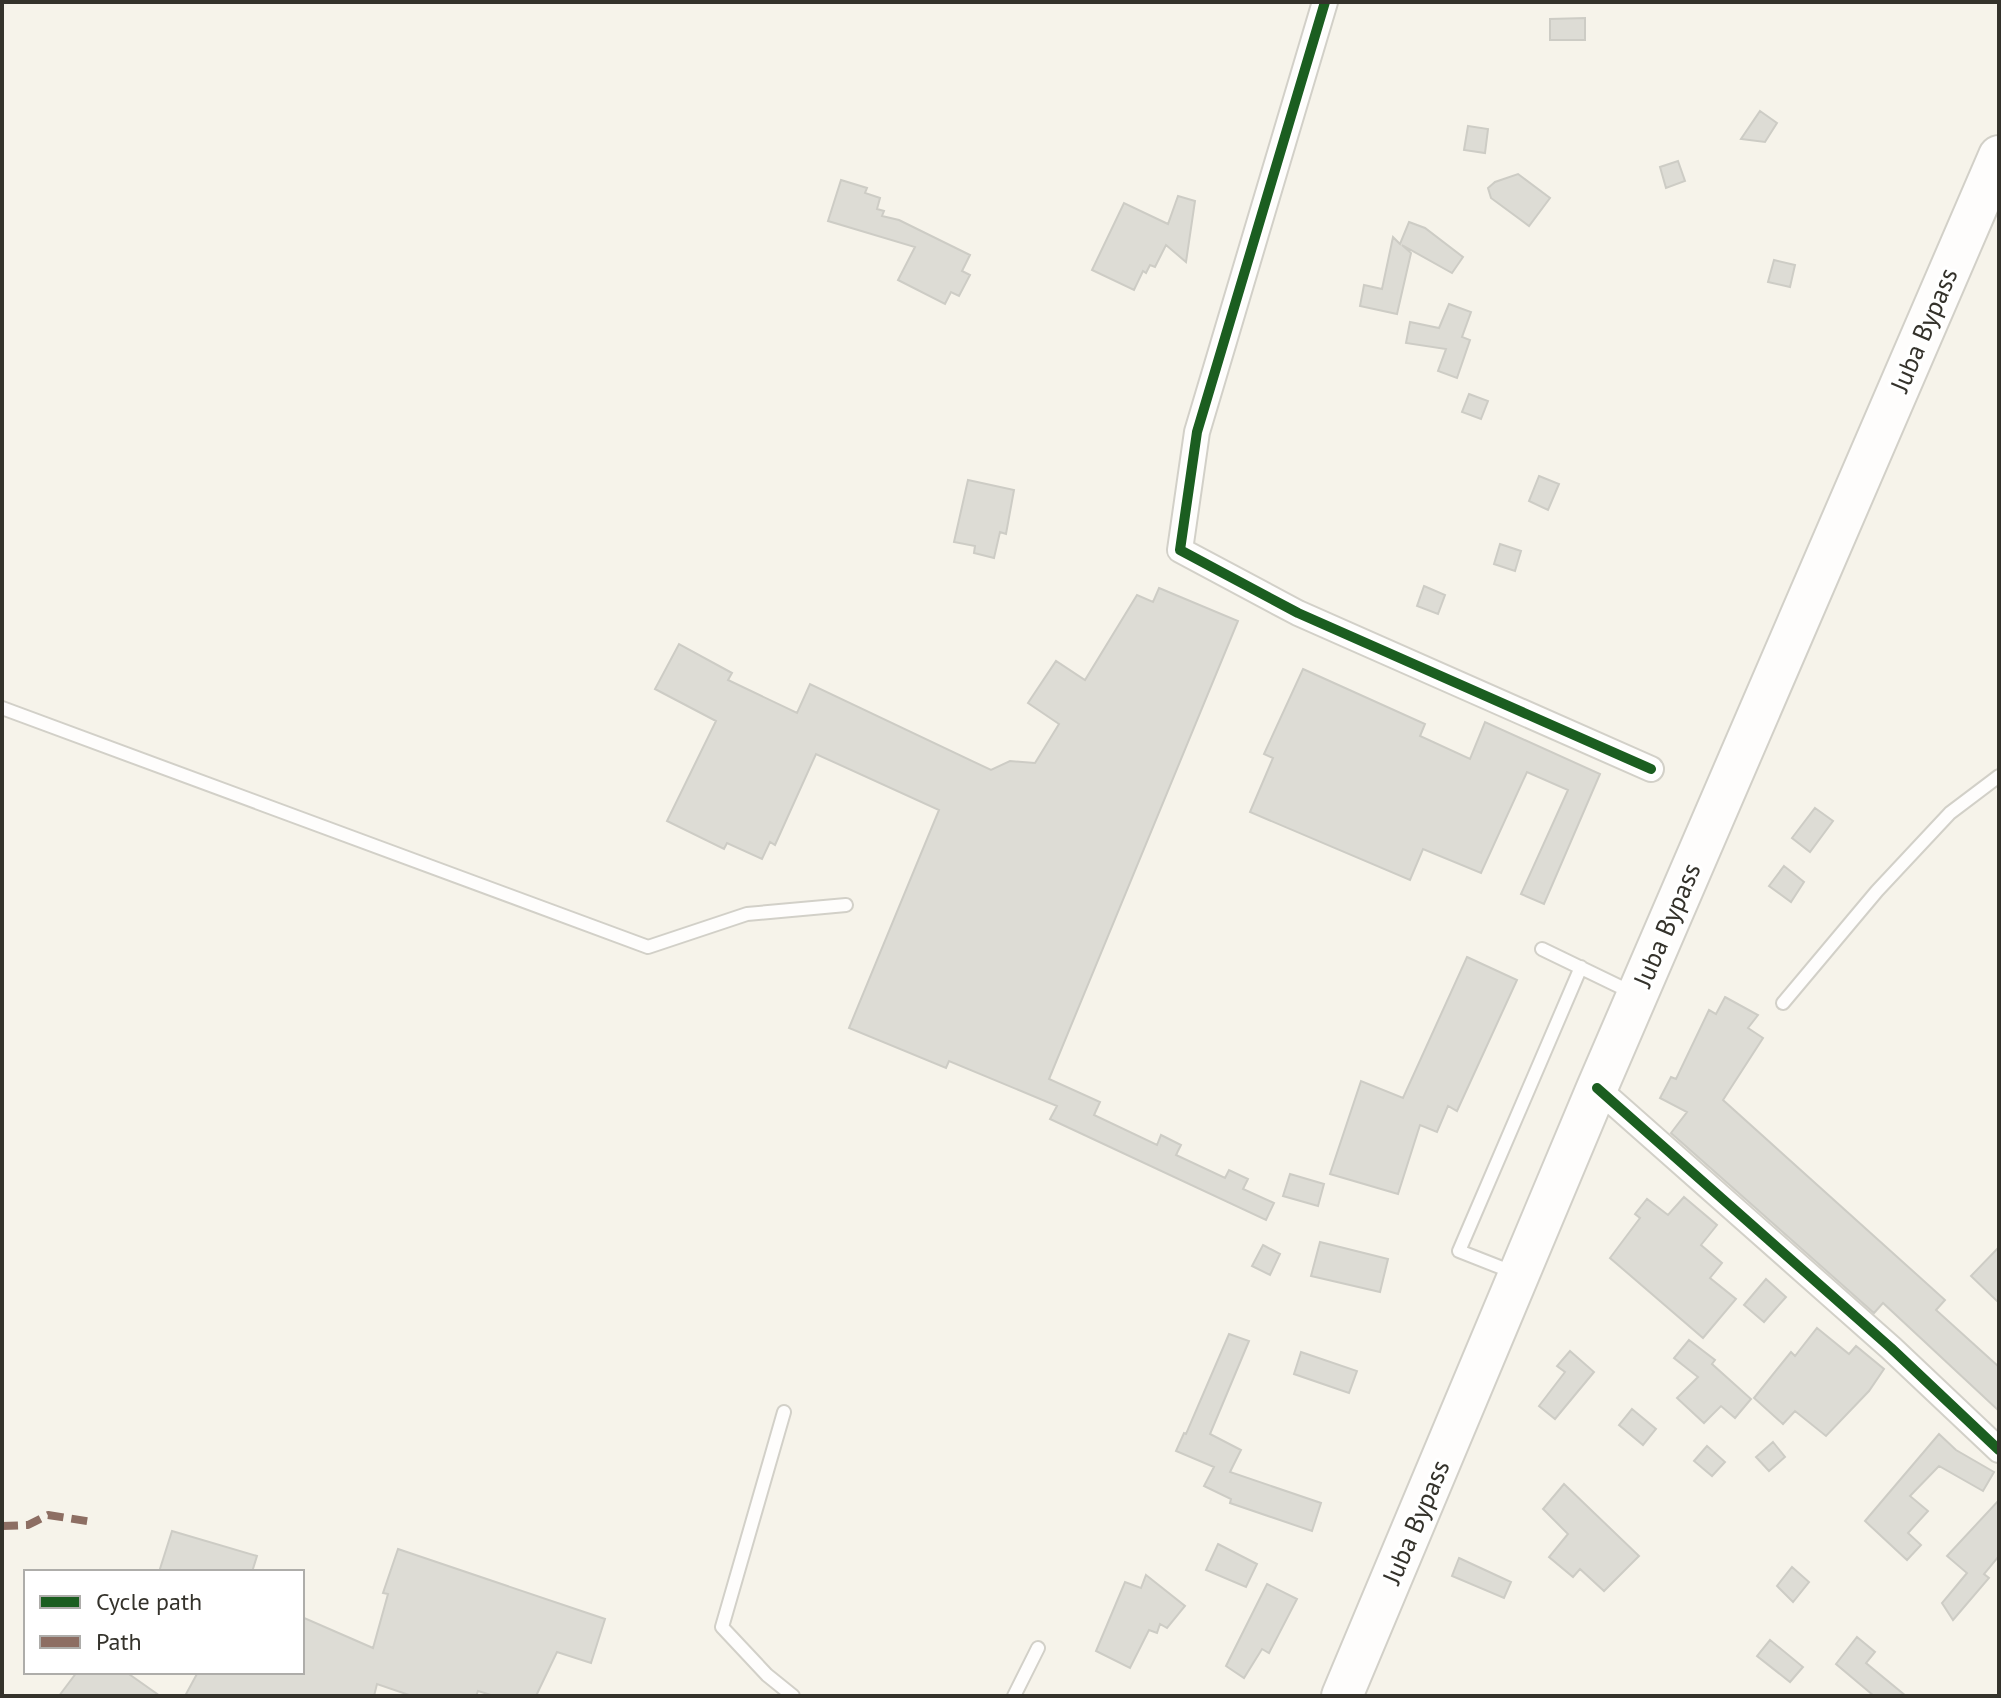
<svg xmlns="http://www.w3.org/2000/svg" width="2001" height="1698" font-family="'PT Sans',sans-serif">
	<rect width="100%" height="100%" fill="#f6f3ea"/>
	<!-- building -->
	<path fill="#dddcd5" stroke="#cdccc5" stroke-width="2" d="M 1585,18 L 1585,40 L 1550,40 L 1550,19 Z
		M 1760,111 L 1777,123 L 1765,142 L 1741,139 Z
		M 1468,126 L 1488,129 L 1485,153 L 1464,150 Z
		M 1678,161 L 1685,181 L 1666,188 L 1660,167 Z
		M 1518,174 L 1550,198 L 1529,226 L 1491,198 L 1488,188 L 1495,182 Z
		M 841,180 L 867,188 L 865,193 L 880,198 L 877,209 L 884,211 L 882,216 L 899,220 L 970,255 L 962,271 L 970,275 L 959,296 L 951,292 L 945,304 L 898,280 L 915,247 L 828,221 Z
		M 1178,196 L 1195,201 L 1186,262 L 1166,245 L 1155,267 L 1150,265 L 1146,273 L 1143,271 L 1134,290 L 1092,270 L 1124,203 L 1168,224 Z
		M 1409,222 L 1425,228 L 1463,257 L 1452,273 L 1402,245 L 1411,253 L 1397,314 L 1360,306 L 1364,285 L 1382,289 L 1393,237 L 1400,244 Z
		M 1774,260 L 1795,265 L 1790,287 L 1768,282 Z
		M 1449,304 L 1471,312 L 1462,337 L 1470,340 L 1457,378 L 1438,371 L 1446,349 L 1406,343 L 1410,322 L 1439,328 Z
		M 1469,394 L 1488,401 L 1481,419 L 1462,412 Z
		M 1539,476 L 1559,484 L 1548,510 L 1529,501 Z
		M 968,480 L 1014,490 L 1006,534 L 1000,532 L 994,558 L 974,553 L 975,546 L 954,542 Z
		M 1500,544 L 1521,551 L 1515,571 L 1494,564 Z
		M 1424,586 L 1445,595 L 1438,614 L 1417,606 Z
		M 1159,588 L 1238,621 L 1049,1079 L 1100,1102 L 1094,1115 L 1157,1145 L 1161,1135 L 1181,1145 L 1176,1155 L 1225,1178 L 1229,1170 L 1248,1179 L 1243,1189 L 1274,1203 L 1266,1220 L 1050,1119 L 1057,1106 L 949,1061 L 946,1068 L 849,1028 L 939,810 L 816,754 L 775,845 L 770,842 L 762,859 L 727,843 L 724,849 L 667,821 L 716,721 L 655,689 L 679,644 L 732,673 L 728,680 L 797,713 L 810,684 L 991,770 L 1010,761 L 1035,763 L 1059,724 L 1028,703 L 1056,661 L 1085,680 L 1137,595 L 1153,602 Z
		M 1303,669 L 1425,724 L 1420,736 L 1470,759 L 1485,722 L 1600,774 L 1544,904 L 1521,894 L 1568,790 L 1527,772 L 1481,873 L 1423,849 L 1410,880 L 1250,812 L 1273,758 L 1264,754 Z
		M 1815,808 L 1833,821 L 1810,852 L 1792,838 Z
		M 1784,866 L 1804,882 L 1791,902 L 1769,886 Z
		M 1467,957 L 1517,980 L 1457,1111 L 1448,1106 L 1437,1132 L 1420,1125 L 1398,1194 L 1330,1174 L 1361,1081 L 1403,1098 Z
		M 1725,997 L 1758,1015 L 1748,1028 L 1763,1038 L 1723,1100 L 1945,1300 L 1936,1310 L 1999,1367 L 1999,1411 L 1883,1303 L 1874,1313 L 1671,1133 L 1687,1112 L 1660,1098 L 1671,1077 L 1676,1079 L 1709,1010 L 1716,1014 Z
		M 1290,1174 L 1324,1184 L 1318,1206 L 1283,1196 Z
		M 1684,1197 L 1717,1225 L 1701,1245 L 1722,1263 L 1710,1278 L 1736,1299 L 1703,1338 L 1610,1258 L 1640,1218 L 1635,1214 L 1647,1199 L 1668,1215 Z
		M 1320,1242 L 1388,1259 L 1380,1292 L 1311,1276 Z
		M 1263,1245 L 1280,1254 L 1270,1275 L 1252,1266 Z
		M 1999,1247 L 1999,1303 L 1971,1276 Z
		M 1766,1279 L 1786,1297 L 1764,1322 L 1744,1305 Z
		M 1817,1328 L 1849,1354 L 1856,1346 L 1884,1369 L 1869,1391 L 1826,1436 L 1795,1411 L 1783,1424 L 1754,1398 L 1791,1352 L 1795,1356 Z
		M 1229,1334 L 1249,1341 L 1210,1434 L 1241,1450 L 1230,1472 L 1321,1503 L 1312,1531 L 1230,1503 L 1231,1499 L 1204,1486 L 1214,1467 L 1176,1451 L 1184,1433 L 1186,1434 Z
		M 1689,1340 L 1715,1360 L 1712,1364 L 1751,1399 L 1735,1418 L 1721,1406 L 1704,1423 L 1677,1398 L 1698,1377 L 1674,1358 Z
		M 1570,1351 L 1594,1372 L 1555,1419 L 1539,1406 L 1565,1372 L 1557,1366 Z
		M 1301,1352 L 1357,1371 L 1349,1393 L 1294,1374 Z
		M 1632,1409 L 1656,1429 L 1643,1445 L 1619,1425 Z
		M 1939,1434 L 1956,1450 L 1994,1472 L 1983,1491 L 1939,1466 L 1910,1496 L 1928,1511 L 1908,1533 L 1921,1545 L 1907,1560 L 1865,1521 Z
		M 1773,1442 L 1785,1457 L 1769,1471 L 1756,1457 Z
		M 1707,1446 L 1725,1462 L 1712,1476 L 1694,1461 Z
		M 1564,1484 L 1639,1556 L 1604,1591 L 1580,1569 L 1573,1577 L 1549,1557 L 1568,1534 L 1543,1509 Z
		M 1999,1500 L 1999,1556 L 1984,1574 L 1989,1578 L 1953,1620 L 1942,1603 L 1967,1573 L 1947,1556 Z
		M 172,1531 L 257,1556 L 252,1572 L 159,1572 Z
		M 1218,1544 L 1257,1564 L 1246,1587 L 1206,1570 Z
		M 398,1549 L 605,1619 L 591,1663 L 557,1652 L 536,1696 L 494,1696 L 478,1691 L 476,1696 L 412,1696 L 377,1684 L 374,1696 L 185,1696 L 198,1672 L 302,1672 L 302,1617 L 373,1648 L 388,1594 L 383,1593 Z
		M 1459,1558 L 1511,1582 L 1504,1598 L 1452,1576 Z
		M 1792,1567 L 1809,1582 L 1793,1602 L 1777,1586 Z
		M 1146,1575 L 1185,1606 L 1167,1628 L 1160,1624 L 1157,1633 L 1149,1630 L 1130,1668 L 1096,1651 L 1125,1582 L 1141,1588 Z
		M 1267,1584 L 1297,1599 L 1269,1653 L 1262,1649 L 1244,1678 L 1226,1666 Z
		M 1857,1637 L 1875,1652 L 1866,1663 L 1906,1696 L 1874,1696 L 1836,1664 Z
		M 1770,1640 L 1803,1667 L 1790,1682 L 1757,1656 Z
		M 77,1672 L 126,1672 L 160,1696 L 59,1696 Z"/>
	<g fill="none" stroke-linecap="round" stroke-linejoin="round">
		<defs>
			<path id="service" d="M 2,708 L 648,947 L 747,914 L 846,905
				M 1542,949 L 1633,993
				M 1783,1003 L 1877,891 L 1950,813 L 1999,776
				M 1515,1273 L 1459,1251 L 1581,967
				M 784,1412 L 722,1627 L 767,1675 L 793,1696
				M 1014,1696 L 1038,1648"/>
			<path id="minor" d="M 1325,2 L 1197,432 L 1180,550 L 1298,613 L 1651,769
				M 1597,1088 L 1891,1348 L 1999,1450"/>
			<path id="primary" d="M 1342,1696 L 1597,1088 L 1999,156"/>
		</defs>
		<!-- service casing -->
		<use href="#service" stroke="#d2d0c8" stroke-width="16"/>
		<!-- minor casing -->
		<use href="#minor" stroke="#d2d0c8" stroke-width="28"/>
		<!-- primary casing -->
		<use href="#primary" stroke="#d2d0c8" stroke-width="44"/>
		<!-- service -->
		<use href="#service" stroke="#fefdfc" stroke-width="12"/>
		<!-- minor -->
		<use href="#minor" stroke="#fefdfc" stroke-width="24"/>
		<!-- primary -->
		<use href="#primary" stroke="#fefdfc" stroke-width="40"/>
		<!-- quiet -->
		<path stroke="#8d6e63" stroke-width="8" stroke-dasharray="16 8" stroke-linecap="butt" d="M 2,1526 L 28,1525 L 48,1515 L 93,1522"/>
		<defs>
			<path id="cycleway" d="M 1325,2 L 1197,432 L 1180,550 L 1298,613 L 1651,769
				M 1597,1088 L 1891,1348 L 1999,1450"/>
		</defs>
		<!-- cycleway casing -->
		<use href="#cycleway" stroke="#fff" stroke-width="15"/>
		<!-- cycleway -->
		<use href="#cycleway" stroke="#1b5e20" stroke-width="10"/>
	</g>
	<g text-anchor="middle" stroke-width="7" stroke-linejoin="round" paint-order="stroke">
		<!-- street labels -->
		<g font-size="26" fill="#34322b" stroke="#fff">
			<text transform="translate(1924 330) rotate(-67)" y="9">Juba Bypass</text>
			<text transform="translate(1667 925) rotate(-67)" y="9">Juba Bypass</text>
			<text transform="translate(1416 1522) rotate(-67)" y="9">Juba Bypass</text>
		</g>
	</g>
	<!-- border -->
	<rect width="2001" height="1698" fill="none" stroke="#34322b" stroke-width="8"/>
	<!-- legend -->
	<rect x="24" y="1570" width="280" height="104" fill="#ffffff" stroke="#aeadaa" stroke-width="2"/>
	<rect x="40" y="1596" width="40" height="12" fill="#1b5e20" stroke="#aeadaa" stroke-width="2"/>
	<text x="96" y="1610" font-size="24" fill="#34322b">Cycle path</text>
	<rect x="40" y="1636" width="40" height="12" fill="#8d6e63" stroke="#aeadaa" stroke-width="2"/>
	<text x="96" y="1650" font-size="24" fill="#34322b">Path</text>
</svg>
